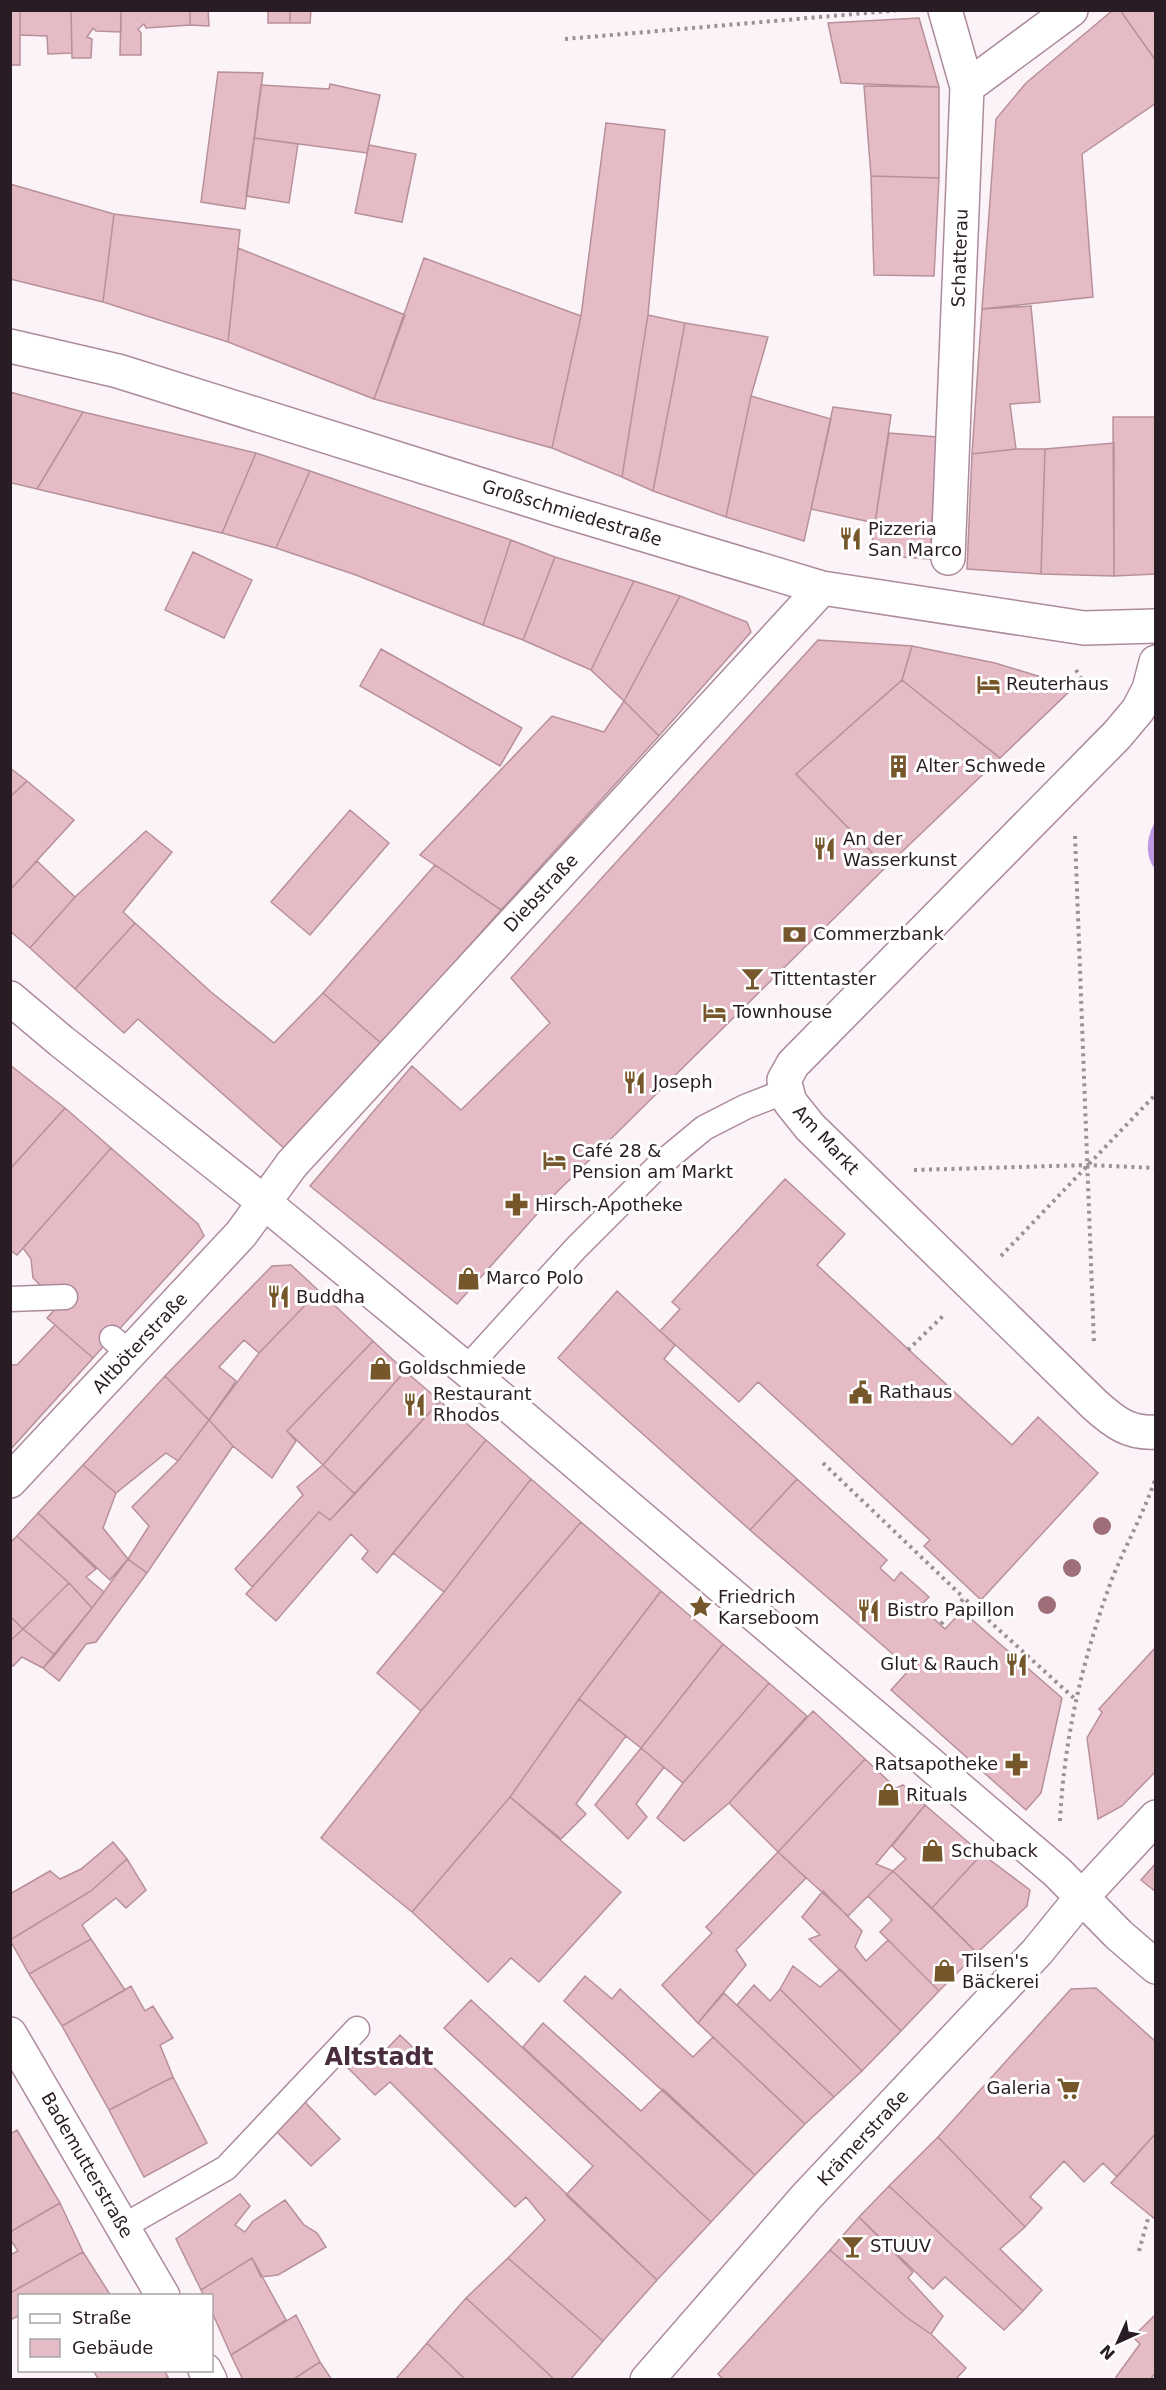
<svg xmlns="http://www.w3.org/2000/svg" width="1166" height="2390" font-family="'DejaVu Sans',sans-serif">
	<rect width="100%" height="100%" fill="#fbf3f7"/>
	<!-- water -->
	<path fill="#bd99e4" d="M 1155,822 L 1155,869 C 1144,855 1147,836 1155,822 Z"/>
	<!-- building -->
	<path fill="#e5bcc6" stroke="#b7909a" stroke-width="1.5" d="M 10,10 L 20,10 L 20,65 L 10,65 Z
		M 20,10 L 71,10 L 72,53 L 48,54 L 47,36 L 20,35 Z
		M 71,10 L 121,10 L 121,32 L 96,31 L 93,28 L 87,37 L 92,39 L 91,58 L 72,58 Z
		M 121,10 L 190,10 L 190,25 L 146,28 L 144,24 L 138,29 L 141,33 L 141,55 L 120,55 Z
		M 190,10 L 208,10 L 209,26 L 190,25 Z
		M 290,10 L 311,10 L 310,23 L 290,23 Z
		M 290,10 L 290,23 L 268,23 L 268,10 Z
		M 1113,10 L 1120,10 L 1156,61 L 1156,103 L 1082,154 L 1093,297 L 982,309 L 996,119 L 1026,83 Z
		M 1120,10 L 1156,10 L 1156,61 Z
		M 919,18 L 939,87 L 841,83 L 828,23 Z
		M 218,72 L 263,73 L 245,209 L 201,202 Z
		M 330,84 L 380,95 L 367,153 L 254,138 L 261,85 L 329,89 Z
		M 864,86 L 939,87 L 939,178 L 871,176 Z
		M 606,123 L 665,130 L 648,315 L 622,477 L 552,448 L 581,316 Z
		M 254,138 L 298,144 L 289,203 L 246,196 Z
		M 369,145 L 416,154 L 402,222 L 355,213 Z
		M 871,176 L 939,178 L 934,276 L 874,275 Z
		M 10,184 L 114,214 L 103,302 L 10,279 Z
		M 114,214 L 240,230 L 228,342 L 103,302 Z
		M 238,248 L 405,315 L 374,399 L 228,342 Z
		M 424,258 L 581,316 L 552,448 L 374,399 Z
		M 1031,306 L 1040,402 L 1010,404 L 1016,449 L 972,454 L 982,309 Z
		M 648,315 L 685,323 L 653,491 L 622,477 Z
		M 685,323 L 768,337 L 751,396 L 726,517 L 653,491 Z
		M 10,392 L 83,412 L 37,489 L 12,483 L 10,486 Z
		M 751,396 L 831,419 L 804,541 L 726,517 Z
		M 833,407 L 891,415 L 875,523 L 811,509 Z
		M 83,412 L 256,453 L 222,533 L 37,489 Z
		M 1113,417 L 1156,417 L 1156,574 L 1114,576 Z
		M 889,433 L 937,437 L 930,559 L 870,555 Z
		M 1114,443 L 1114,576 L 1041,574 L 1045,449 Z
		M 1016,449 L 1045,449 L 1041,574 L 967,569 L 972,454 Z
		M 256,453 L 310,471 L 276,548 L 222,533 Z
		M 310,471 L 511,540 L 483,625 L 356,575 L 276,548 Z
		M 511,540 L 555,557 L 523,640 L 483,625 Z
		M 193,552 L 252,580 L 224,638 L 165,610 Z
		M 555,557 L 634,581 L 591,670 L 523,640 Z
		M 634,581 L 680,596 L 624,701 L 591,670 Z
		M 680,596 L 747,622 L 751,632 L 659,736 L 624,701 Z
		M 818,640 L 912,646 L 902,680 L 796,774 L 886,867 L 553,1196 L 457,1304 L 310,1186 L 412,1066 L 461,1110 L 550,1023 L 511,978 Z
		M 912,646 L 995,663 L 1074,687 L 1000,758 L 902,680 Z
		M 381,649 L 522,728 L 500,766 L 360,686 Z
		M 902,680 L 1000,758 L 886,867 L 796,774 Z
		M 624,701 L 659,736 L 501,910 L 420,855 L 552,716 L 604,732 Z
		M 10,768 L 27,781 L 10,797 Z
		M 27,781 L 74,820 L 10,890 L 10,797 Z
		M 350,810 L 389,843 L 310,935 L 271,902 Z
		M 146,831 L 172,852 L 123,912 L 135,923 L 75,989 L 30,948 L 75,897 Z
		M 37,861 L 75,897 L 30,948 L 10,931 L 10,890 Z
		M 435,865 L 501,910 L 382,1044 L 323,993 Z
		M 135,923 L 211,992 L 274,1043 L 323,993 L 382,1044 L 285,1149 L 138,1019 L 124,1033 L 75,989 Z
		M 10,1065 L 65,1108 L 10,1169 Z
		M 65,1108 L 111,1148 L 17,1255 L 10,1250 L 10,1169 Z
		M 111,1148 L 198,1224 L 204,1236 L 93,1358 L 47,1318 L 70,1293 L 48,1293 L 33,1278 L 31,1259 L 23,1248 Z
		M 785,1179 L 845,1234 L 817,1265 L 1012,1445 L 1038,1417 L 1098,1473 L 981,1600 L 924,1546 L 930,1540 L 758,1382 L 739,1402 L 660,1331 L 680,1309 L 672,1302 Z
		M 291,1265 L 319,1291 L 259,1353 L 244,1340 L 219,1367 L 236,1381 L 209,1420 L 165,1376 L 272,1266 Z
		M 319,1291 L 373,1341 L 287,1431 L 296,1441 L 272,1478 L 233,1446 L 209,1420 L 259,1353 Z
		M 617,1291 L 675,1345 L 664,1359 L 797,1479 L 750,1530 L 558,1358 Z
		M 55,1325 L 93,1358 L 10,1450 L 10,1365 L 17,1365 Z
		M 373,1341 L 405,1371 L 323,1465 L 287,1431 Z
		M 405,1371 L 440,1401 L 355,1494 L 323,1465 Z
		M 165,1376 L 209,1420 L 178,1461 L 166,1453 L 116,1493 L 83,1465 Z
		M 440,1401 L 486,1440 L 377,1573 L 362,1559 L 368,1551 L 351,1534 L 276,1621 L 246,1594 L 319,1512 L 330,1520 Z
		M 209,1420 L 233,1446 L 147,1573 L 128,1559 L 149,1526 L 132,1507 L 178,1461 Z
		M 486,1440 L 531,1479 L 444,1592 L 393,1553 Z
		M 83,1465 L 116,1493 L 103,1528 L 128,1559 L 110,1580 L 38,1513 Z
		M 323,1465 L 355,1494 L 330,1520 L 319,1512 L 252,1587 L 235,1569 L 303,1495 L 297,1487 Z
		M 531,1479 L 581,1522 L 421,1711 L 377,1673 L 444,1592 Z
		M 797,1479 L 887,1560 L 880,1568 L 894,1581 L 901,1572 L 929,1597 L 920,1606 L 945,1629 L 962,1611 L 1062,1698 L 1041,1793 L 1026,1810 L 891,1690 L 910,1669 L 750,1530 Z
		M 38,1513 L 96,1569 L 86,1577 L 104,1592 L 92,1608 L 69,1583 L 17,1536 Z
		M 581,1522 L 661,1591 L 579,1699 L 510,1797 L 412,1912 L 321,1838 L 421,1711 Z
		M 17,1536 L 69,1583 L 23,1629 L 10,1616 L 10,1543 Z
		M 128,1559 L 147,1573 L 96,1642 L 86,1644 L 59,1681 L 43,1668 L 92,1608 Z
		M 69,1583 L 92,1608 L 55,1655 L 23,1629 Z
		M 661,1591 L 723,1644 L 641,1748 L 579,1699 Z
		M 10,1616 L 23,1629 L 10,1641 Z
		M 23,1629 L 55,1655 L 43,1668 L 22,1657 L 13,1666 L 10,1664 L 10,1641 Z
		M 723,1644 L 769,1683 L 683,1783 L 641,1748 Z
		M 1156,1647 L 1156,1771 L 1122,1806 L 1098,1819 L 1087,1738 L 1102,1712 L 1099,1709 Z
		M 769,1683 L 807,1716 L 729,1803 L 684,1841 L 657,1818 L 683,1783 Z
		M 579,1699 L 626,1736 L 576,1804 L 586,1814 L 561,1839 L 510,1797 Z
		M 813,1711 L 865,1759 L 778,1852 L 729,1803 Z
		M 641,1748 L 664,1767 L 636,1804 L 647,1817 L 628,1839 L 595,1805 Z
		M 865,1759 L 896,1788 L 903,1785 L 925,1805 L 876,1864 L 893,1871 L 848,1916 L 778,1852 Z
		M 510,1797 L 621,1892 L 539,1982 L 511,1958 L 488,1982 L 412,1912 Z
		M 925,1805 L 982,1854 L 932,1908 L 893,1871 L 906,1859 L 892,1846 Z
		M 113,1842 L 127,1859 L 91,1891 L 10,1940 L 10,1894 L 50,1871 L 60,1879 L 81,1869 Z
		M 778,1852 L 806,1878 L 736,1950 L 746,1965 L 698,2023 L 662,1985 L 712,1933 L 706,1927 Z
		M 982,1854 L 1030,1890 L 1027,1906 L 977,1953 L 932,1908 Z
		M 127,1859 L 146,1890 L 126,1908 L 116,1898 L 82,1925 L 91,1939 L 29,1974 L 10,1940 L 91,1891 Z
		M 1156,1863 L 1156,1892 L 1141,1880 Z
		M 893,1871 L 977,1953 L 939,1991 L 880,1932 L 892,1920 L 868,1896 Z
		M 823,1891 L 862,1931 L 855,1947 L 866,1961 L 888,1940 L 939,1991 L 901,2031 L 809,1939 L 820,1935 L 802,1917 Z
		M 91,1939 L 125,1990 L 62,2026 L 29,1974 Z
		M 793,1966 L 820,1987 L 840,1969 L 901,2031 L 862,2071 L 780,1989 Z
		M 585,1976 L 612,1999 L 620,1989 L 693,2057 L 713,2037 L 805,2124 L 755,2175 L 564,2001 Z
		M 754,1985 L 770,2001 L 780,1989 L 862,2071 L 834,2097 L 737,2005 Z
		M 131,1986 L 145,2011 L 153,2006 L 173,2038 L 160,2045 L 173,2077 L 109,2110 L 62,2026 Z
		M 1096,1988 L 1156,2042 L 1156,2133 L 1117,2177 L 1103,2163 L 1084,2182 L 1064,2161 L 1030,2197 L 1042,2208 L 1025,2227 L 938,2137 L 1071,1989 Z
		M 724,1993 L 834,2097 L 805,2124 L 698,2023 Z
		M 471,2000 L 711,2222 L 657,2280 L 566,2195 L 593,2166 L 444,2028 Z
		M 543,2023 L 641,2111 L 663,2089 L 755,2175 L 711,2222 L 523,2047 Z
		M 400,2035 L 657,2280 L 603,2341 L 508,2258 L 545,2220 L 526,2197 L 515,2207 L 390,2082 L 375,2095 L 345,2065 L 358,2049 L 379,2057 Z
		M 173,2077 L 207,2143 L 144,2177 L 109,2110 Z
		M 303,2100 L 340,2139 L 311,2166 L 274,2129 Z
		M 17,2130 L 60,2203 L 10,2232 L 10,2134 Z
		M 1156,2133 L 1156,2220 L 1111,2183 Z
		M 938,2137 L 1025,2227 L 1000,2249 L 1042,2290 L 1023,2311 L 889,2186 Z
		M 889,2186 L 1023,2311 L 1004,2330 L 945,2277 L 933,2289 L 859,2217 Z
		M 240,2194 L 250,2206 L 235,2225 L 245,2232 L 253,2221 L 285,2200 L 304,2225 L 317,2233 L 326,2247 L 278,2275 L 261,2277 L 252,2258 L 201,2290 L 176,2239 Z
		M 60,2203 L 83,2252 L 10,2293 L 10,2255 L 18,2251 L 10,2239 L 10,2232 Z
		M 859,2217 L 913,2272 L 908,2278 L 943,2316 L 931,2334 L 906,2317 L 830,2250 Z
		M 830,2250 L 906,2317 L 931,2334 L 966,2368 L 955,2380 L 724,2380 L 718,2374 Z
		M 83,2252 L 111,2296 L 20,2296 L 20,2315 L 10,2320 L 10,2293 Z
		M 252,2258 L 286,2320 L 231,2355 L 212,2312 L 212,2296 L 204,2296 L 201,2290 Z
		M 508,2258 L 603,2341 L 570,2380 L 555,2380 L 466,2298 Z
		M 466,2298 L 555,2380 L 466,2380 L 427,2343 Z
		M 1156,2314 L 1156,2372 L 1150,2380 L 1118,2380 L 1116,2377 L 1140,2344 L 1133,2337 Z
		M 296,2315 L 320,2362 L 292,2380 L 243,2380 L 231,2355 Z
		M 427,2343 L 466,2380 L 395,2380 Z
		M 320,2362 L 332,2380 L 292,2380 Z
		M 97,2370 L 164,2370 L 168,2377 L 163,2380 L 99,2380 L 94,2372 Z"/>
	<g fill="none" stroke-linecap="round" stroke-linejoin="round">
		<defs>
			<path id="service" d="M 10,1299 L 65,1297
				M 112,1338 L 130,1354
				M 466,1369 L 576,1248 L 657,1167 L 704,1128 L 745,1107 L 786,1091
				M 124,2226 L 226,2168 L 357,2029"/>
			<path id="pedestrian" d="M 10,998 L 61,1041 L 265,1203 L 466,1369 L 1057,1872 L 1119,1935 L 1156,1967
				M 10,1481 L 241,1234 L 292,1164
				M 647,2380 L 807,2196 L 1037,1952 L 1081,1898 L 1156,1817"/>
			<path id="minor" d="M 945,10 L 967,87 L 948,558
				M 967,87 L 1071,10
				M 10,346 L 118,371 L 558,509 L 822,588 L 1084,628 L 1156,626
				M 1156,662 L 1149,689 L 1138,710 L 1117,735 L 793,1064 L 784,1080 L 790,1102 L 810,1127 L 1095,1405 C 1114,1422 1129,1434 1156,1432
				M 292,1164 L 822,588
				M 10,2034 L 163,2296
				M 205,2370 L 210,2380"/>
		</defs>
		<!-- service casing -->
		<use href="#service" stroke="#ad8b9e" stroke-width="27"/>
		<!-- pedestrian casing -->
		<use href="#pedestrian" stroke="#ad8b9e" stroke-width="36"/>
		<!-- minor casing -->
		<use href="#minor" stroke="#ad8b9e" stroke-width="36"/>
		<!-- path -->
		<path stroke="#9a9095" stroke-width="4" stroke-dasharray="3 4.5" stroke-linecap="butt" d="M 565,39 L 901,10
			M 1076,670 L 1091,695
			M 1075,836 L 1094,1344
			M 914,1170 L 1088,1165 L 1156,1168
			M 1001,1256 L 1156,1094
			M 908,1350 L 944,1315
			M 823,1463 L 964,1598
			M 941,1624 L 964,1598 L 1075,1699
			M 1060,1821 C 1064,1738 1083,1657 1112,1579 C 1126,1544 1144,1513 1156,1477
			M 1139,2251 L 1149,2215"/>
		<!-- service -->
		<use href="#service" stroke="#fff" stroke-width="24"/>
		<!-- pedestrian -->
		<use href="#pedestrian" stroke="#fff" stroke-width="33"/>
		<!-- minor -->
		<use href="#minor" stroke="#fff" stroke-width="33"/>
	</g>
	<!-- trees -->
	<g fill="#a06e78">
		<circle cx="1102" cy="1526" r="9"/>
		<circle cx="1072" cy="1568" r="9"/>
		<circle cx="1047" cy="1605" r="9"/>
	</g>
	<!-- icons -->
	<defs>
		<symbol id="restaurant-bare" viewBox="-9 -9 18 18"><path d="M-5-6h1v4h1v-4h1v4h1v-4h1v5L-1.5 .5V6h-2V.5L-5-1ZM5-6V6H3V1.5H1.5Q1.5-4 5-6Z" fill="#75572b" stroke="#fff" stroke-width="2.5" paint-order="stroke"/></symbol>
		<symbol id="hotel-bare" viewBox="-9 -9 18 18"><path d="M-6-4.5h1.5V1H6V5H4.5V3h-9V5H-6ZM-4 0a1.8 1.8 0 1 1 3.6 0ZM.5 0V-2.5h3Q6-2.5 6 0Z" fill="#75572b" stroke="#fff" stroke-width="2.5" paint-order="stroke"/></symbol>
		<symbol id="building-bare" viewBox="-9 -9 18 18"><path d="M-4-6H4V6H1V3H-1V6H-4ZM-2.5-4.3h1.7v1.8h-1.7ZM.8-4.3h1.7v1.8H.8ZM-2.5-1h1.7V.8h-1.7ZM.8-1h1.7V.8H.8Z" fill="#75572b" stroke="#fff" stroke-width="2.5" paint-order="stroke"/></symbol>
		<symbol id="bank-bare" viewBox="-9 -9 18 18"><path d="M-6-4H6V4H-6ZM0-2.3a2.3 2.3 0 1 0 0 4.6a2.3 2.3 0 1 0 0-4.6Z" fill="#75572b" stroke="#fff" stroke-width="2.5" paint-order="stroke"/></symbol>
		<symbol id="bar-bare" viewBox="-9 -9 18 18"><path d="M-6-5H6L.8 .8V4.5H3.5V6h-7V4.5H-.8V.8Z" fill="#75572b" stroke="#fff" stroke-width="2.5" paint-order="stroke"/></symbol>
		<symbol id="pharmacy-bare" viewBox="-9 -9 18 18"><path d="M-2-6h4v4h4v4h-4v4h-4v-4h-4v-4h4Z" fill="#75572b" stroke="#fff" stroke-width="2.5" paint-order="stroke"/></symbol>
		<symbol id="shop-bare" viewBox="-9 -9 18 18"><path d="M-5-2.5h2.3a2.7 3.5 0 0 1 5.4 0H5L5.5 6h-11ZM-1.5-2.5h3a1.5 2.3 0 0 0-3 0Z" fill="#75572b" stroke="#fff" stroke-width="2.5" paint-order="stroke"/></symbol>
		<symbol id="civic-bare" viewBox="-9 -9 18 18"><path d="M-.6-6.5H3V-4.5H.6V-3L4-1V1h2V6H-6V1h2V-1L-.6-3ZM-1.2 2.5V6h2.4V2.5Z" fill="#75572b" stroke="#fff" stroke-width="2.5" paint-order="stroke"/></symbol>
		<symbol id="sight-bare" viewBox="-9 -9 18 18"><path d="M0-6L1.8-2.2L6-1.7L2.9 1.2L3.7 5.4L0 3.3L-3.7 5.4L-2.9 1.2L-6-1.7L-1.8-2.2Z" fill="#75572b" stroke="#fff" stroke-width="2.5" paint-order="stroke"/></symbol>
		<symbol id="supermarket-bare" viewBox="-9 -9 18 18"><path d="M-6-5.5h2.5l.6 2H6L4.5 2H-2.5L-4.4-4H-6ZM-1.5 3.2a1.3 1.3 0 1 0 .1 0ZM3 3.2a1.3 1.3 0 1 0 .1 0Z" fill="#75572b" stroke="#fff" stroke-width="2.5" paint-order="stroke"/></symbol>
	</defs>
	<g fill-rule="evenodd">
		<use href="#restaurant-bare" x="834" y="522" width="33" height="33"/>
		<use href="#hotel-bare" x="972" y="668" width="33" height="33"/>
		<use href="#building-bare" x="882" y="750" width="33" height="33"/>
		<use href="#restaurant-bare" x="808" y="832" width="33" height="33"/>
		<use href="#bank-bare" x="778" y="918" width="33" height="33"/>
		<use href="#bar-bare" x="736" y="962" width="33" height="33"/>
		<use href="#hotel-bare" x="698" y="996" width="33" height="33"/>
		<use href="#restaurant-bare" x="618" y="1066" width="33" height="33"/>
		<use href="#hotel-bare" x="538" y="1144" width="33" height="33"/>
		<use href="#pharmacy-bare" x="500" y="1188" width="33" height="33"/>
		<use href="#shop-bare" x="452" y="1262" width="33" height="33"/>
		<use href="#restaurant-bare" x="262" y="1280" width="33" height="33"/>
		<use href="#shop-bare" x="364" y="1352" width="33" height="33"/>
		<use href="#civic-bare" x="844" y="1376" width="33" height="33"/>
		<use href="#restaurant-bare" x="398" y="1388" width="33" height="33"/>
		<use href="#sight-bare" x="684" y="1590" width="33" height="33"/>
		<use href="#restaurant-bare" x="852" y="1594" width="33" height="33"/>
		<use href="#restaurant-bare" x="1000" y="1648" width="33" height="33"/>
		<use href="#pharmacy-bare" x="1000" y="1748" width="33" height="33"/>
		<use href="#shop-bare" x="872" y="1778" width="33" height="33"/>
		<use href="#shop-bare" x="916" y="1834" width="33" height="33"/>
		<use href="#shop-bare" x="928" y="1954" width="33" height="33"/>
		<use href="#supermarket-bare" x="1052" y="2072" width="33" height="33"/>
		<use href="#bar-bare" x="836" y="2230" width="33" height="33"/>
	</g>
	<g text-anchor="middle" stroke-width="6" stroke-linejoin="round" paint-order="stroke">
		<!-- street labels -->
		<g font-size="18" fill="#291c24" stroke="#fff">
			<text transform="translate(960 258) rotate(-88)" y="6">Schatterau</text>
			<text transform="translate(572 513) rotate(17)" y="6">Großschmiedestraße</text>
			<text transform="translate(541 893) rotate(-47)" y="6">Diebstraße</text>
			<text transform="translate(826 1140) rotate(47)" y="6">Am Markt</text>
			<text transform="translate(140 1343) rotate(-47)" y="6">Altböterstraße</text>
			<text transform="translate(863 2138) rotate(-47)" y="6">Krämerstraße</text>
			<text transform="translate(87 2165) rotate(60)" y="6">Bademutterstraße</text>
		</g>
		<!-- poi labels -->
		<g font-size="18" fill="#291c24" stroke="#fff" text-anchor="start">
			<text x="868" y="535">Pizzeria<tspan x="868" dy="21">San Marco</tspan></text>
			<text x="1006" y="690">Reuterhaus</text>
			<text x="916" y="772">Alter Schwede</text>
			<text x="843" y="845">An der<tspan x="843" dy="21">Wasserkunst</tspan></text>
			<text x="813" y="940">Commerzbank</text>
			<text x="771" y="985">Tittentaster</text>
			<text x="733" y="1018">Townhouse</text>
			<text x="653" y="1088">Joseph</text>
			<text x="572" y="1157">Café 28 &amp;<tspan x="572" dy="21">Pension am Markt</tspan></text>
			<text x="535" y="1211">Hirsch-Apotheke</text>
			<text x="486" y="1284">Marco Polo</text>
			<text x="296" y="1303">Buddha</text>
			<text x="398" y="1374">Goldschmiede</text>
			<text x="879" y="1398">Rathaus</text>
			<text x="433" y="1400">Restaurant<tspan x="433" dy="21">Rhodos</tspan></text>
			<text x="718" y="1603">Friedrich<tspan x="718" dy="21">Karseboom</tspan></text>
			<text x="887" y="1616">Bistro Papillon</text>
			<text x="999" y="1670" text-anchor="end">Glut &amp; Rauch</text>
			<text x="998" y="1770" text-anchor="end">Ratsapotheke</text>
			<text x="906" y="1801">Rituals</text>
			<text x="951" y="1857">Schuback</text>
			<text x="962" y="1967">Tilsen's<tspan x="962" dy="21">Bäckerei</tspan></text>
			<text x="1051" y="2094" text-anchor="end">Galeria</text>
			<text x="870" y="2252">STUUV</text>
		</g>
		<!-- district labels -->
		<g font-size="24" font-weight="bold" fill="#492d3e" stroke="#fff">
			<text x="379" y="2065">Altstadt</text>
		</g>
	</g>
	<!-- border -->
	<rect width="1166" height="2390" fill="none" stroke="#291c24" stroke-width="24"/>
	<!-- legend -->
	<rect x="18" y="2294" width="195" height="78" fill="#ffffff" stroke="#a9a4a7" stroke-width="1.5"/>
	<rect x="30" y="2314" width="30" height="9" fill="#ffffff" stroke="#a9a4a7" stroke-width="1.5"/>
	<text x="72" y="2324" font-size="18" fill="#291c24">Straße</text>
	<rect x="30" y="2339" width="30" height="18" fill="#e5bcc6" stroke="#a9a4a7" stroke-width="1.5"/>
	<text x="72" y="2354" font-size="18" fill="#291c24">Gebäude</text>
	<!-- north arrow -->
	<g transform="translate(1118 2342) rotate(225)" stroke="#ffffff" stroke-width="4.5" paint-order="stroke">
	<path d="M0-4.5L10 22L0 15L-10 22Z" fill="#291c24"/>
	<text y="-9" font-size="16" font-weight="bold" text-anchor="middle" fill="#291c24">N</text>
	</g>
</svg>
